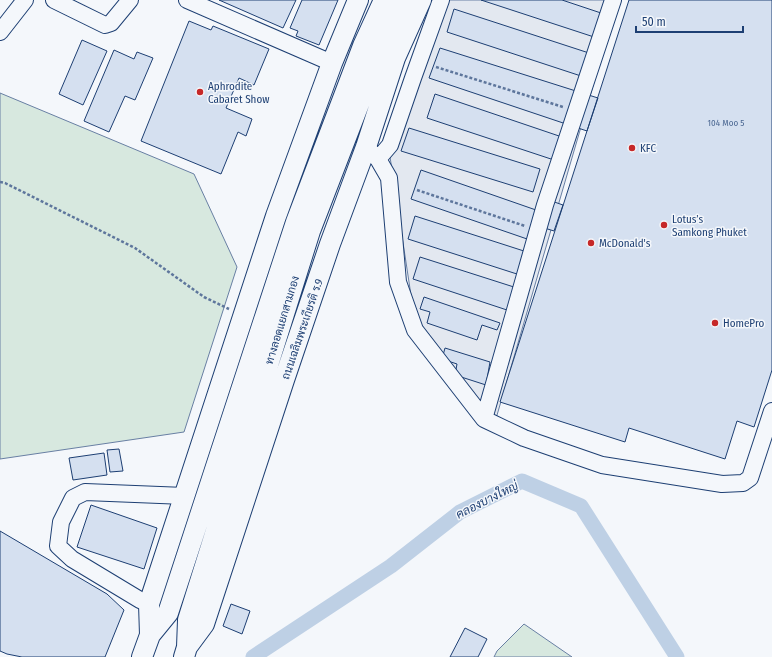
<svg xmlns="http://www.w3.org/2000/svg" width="772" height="657" font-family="'Fira Sans Condensed',Sarabun,sans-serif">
	<rect width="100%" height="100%" fill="#f4f7fb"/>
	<!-- green -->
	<path fill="#d7e8df" stroke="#687fa3" d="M 0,93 L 194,174 L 237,267 L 184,432 L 0,459 Z
		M 524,624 L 572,657 L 494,657 L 497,651 Z"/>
	<!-- parking -->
	<path fill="#e3e8f0" stroke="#687fa3" d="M 437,0 L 618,0 L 495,422 L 414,315 L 387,137 Z"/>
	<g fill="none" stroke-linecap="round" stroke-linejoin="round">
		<!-- canal -->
		<path stroke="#bed0e5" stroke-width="15" d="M 253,657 L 391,566 L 460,512 L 522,481 L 581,506 L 677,657"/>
	</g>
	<!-- building -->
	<path fill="#d5e0f0" stroke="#1d3f73" d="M 219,0 L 296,0 L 283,28 Z
		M 302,0 L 338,0 L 319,45 L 296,36 L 298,31 L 290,28 Z
		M 481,0 L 562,0 L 601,13 L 594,37 Z
		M 629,0 L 772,0 L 772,370 L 754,427 L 737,421 L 725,459 L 629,428 L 625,442 L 500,402 Z
		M 454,9 L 589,53 L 581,76 L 447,32 Z
		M 189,21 L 211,30 L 213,26 L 269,49 L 254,85 L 239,78 L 226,108 L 252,119 L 246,136 L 238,132 L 221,174 L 141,141 Z
		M 82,40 L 107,51 L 83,105 L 59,94 Z
		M 440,48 L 598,98 L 587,131 L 429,78 Z
		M 114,50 L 134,59 L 137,52 L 153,58 L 135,100 L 125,96 L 109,132 L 84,121 Z
		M 435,94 L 562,137 L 554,160 L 427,118 Z
		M 409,128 L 540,169 L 533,192 L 401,151 Z
		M 421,170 L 536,210 L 540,197 L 563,205 L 554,231 L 535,225 L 530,240 L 411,199 Z
		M 415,216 L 527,252 L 520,275 L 408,239 Z
		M 420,257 L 517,288 L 510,311 L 413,279 Z
		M 424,297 L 500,323 L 497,330 L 482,325 L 477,340 L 427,323 L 430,312 L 420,309 Z
		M 445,348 L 490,362 L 486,385 L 455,375 L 457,364 L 442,359 Z
		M 119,449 L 123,471 L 110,472 L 107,450 Z
		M 104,453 L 107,475 L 73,480 L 69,458 Z
		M 91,505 L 157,528 L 144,569 L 77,547 Z
		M 0,531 L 107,594 L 124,610 L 105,657 L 22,657 L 7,654 L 0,651 Z
		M 231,604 L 250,611 L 242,634 L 223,626 Z
		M 465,628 L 487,639 L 478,657 L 450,657 Z"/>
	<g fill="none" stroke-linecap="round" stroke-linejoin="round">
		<defs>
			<path id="minor" d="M 54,0 L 105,25 L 111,23 L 130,0
				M 187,0 L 332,63
				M 0,32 L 25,0
				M 366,147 L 378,159 L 389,178 L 398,282 L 415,330 L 484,419 L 545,205 L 613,0
				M 378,159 L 390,145 L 413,78 L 441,0
				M 484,419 L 524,438 L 602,465 L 722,484 L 743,483 L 750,478 L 772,411
				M 149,604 L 140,600 L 72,559 L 58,546 L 61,522 L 73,498 L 85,492 L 185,496"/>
			<path id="major" d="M 150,635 L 168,613 L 296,222 L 363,46 L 384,0
				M 187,647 L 188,620 L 310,231 L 379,52 L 401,0
				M 142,657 L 150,635 L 149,604 L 276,216 L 332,63 L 358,0
				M 184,657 L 187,647 L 204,624 L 284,380 L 330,244 L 366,147 L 395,58 L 421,0"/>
		</defs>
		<!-- minor casing -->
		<use href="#minor" stroke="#1d3f73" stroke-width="18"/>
		<!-- major casing -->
		<use href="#major" stroke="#1d3f73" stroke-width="22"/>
		<!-- path -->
		<path stroke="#5e769c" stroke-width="2.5" stroke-dasharray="3 2" stroke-linecap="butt" d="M 436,67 L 563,107
			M 0,182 L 5,183 L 135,248 L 204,297 L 229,309
			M 417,190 L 525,226"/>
		<!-- minor -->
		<use href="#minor" stroke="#f4f7fb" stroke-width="16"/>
		<!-- major -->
		<use href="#major" stroke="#f4f7fb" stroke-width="20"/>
	</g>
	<!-- markers -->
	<g fill="#c62828" stroke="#f4f7fb" stroke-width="1.5">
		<circle cx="200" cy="92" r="4"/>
		<circle cx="632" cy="148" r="4"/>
		<circle cx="664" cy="225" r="4"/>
		<circle cx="591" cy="243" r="4"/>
		<circle cx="715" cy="323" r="4"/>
	</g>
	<g text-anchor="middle" stroke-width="3" stroke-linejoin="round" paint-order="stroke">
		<!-- number labels -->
		<g font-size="9" fill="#4b6792">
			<text x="726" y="126">104 Moo 5</text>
		</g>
		<!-- poi labels -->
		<g font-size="11" fill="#1d3f73" stroke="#f4f7fb" text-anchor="start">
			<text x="208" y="90">Aphrodite<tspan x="208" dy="13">Cabaret Show</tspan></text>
			<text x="640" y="152">KFC</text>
			<text x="672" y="223">Lotus’s<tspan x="672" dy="13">Samkong Phuket</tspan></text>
			<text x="599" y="247">McDonald's</text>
			<text x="723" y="327">HomePro</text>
		</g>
		<!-- street labels -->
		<g font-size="11" fill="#1d3f73" stroke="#f4f7fb">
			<text transform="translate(282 320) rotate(-73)" y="4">ทางลอดแยกสามกอง</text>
			<text transform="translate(302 329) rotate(-71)" y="4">ถนนเฉลิมพระเกียรติ ร.9</text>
		</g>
		<!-- water labels -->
		<g font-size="12" font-style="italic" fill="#1d3f73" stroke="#f4f7fb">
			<text transform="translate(487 500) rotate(-27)" y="4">คลองบางใหญ่</text>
		</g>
	</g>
	<!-- scale -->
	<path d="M636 26v6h107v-6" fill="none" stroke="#1d3f73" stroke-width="2"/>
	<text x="642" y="26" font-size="12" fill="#1d3f73" stroke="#f4f7fb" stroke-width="3" paint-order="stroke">50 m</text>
</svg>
